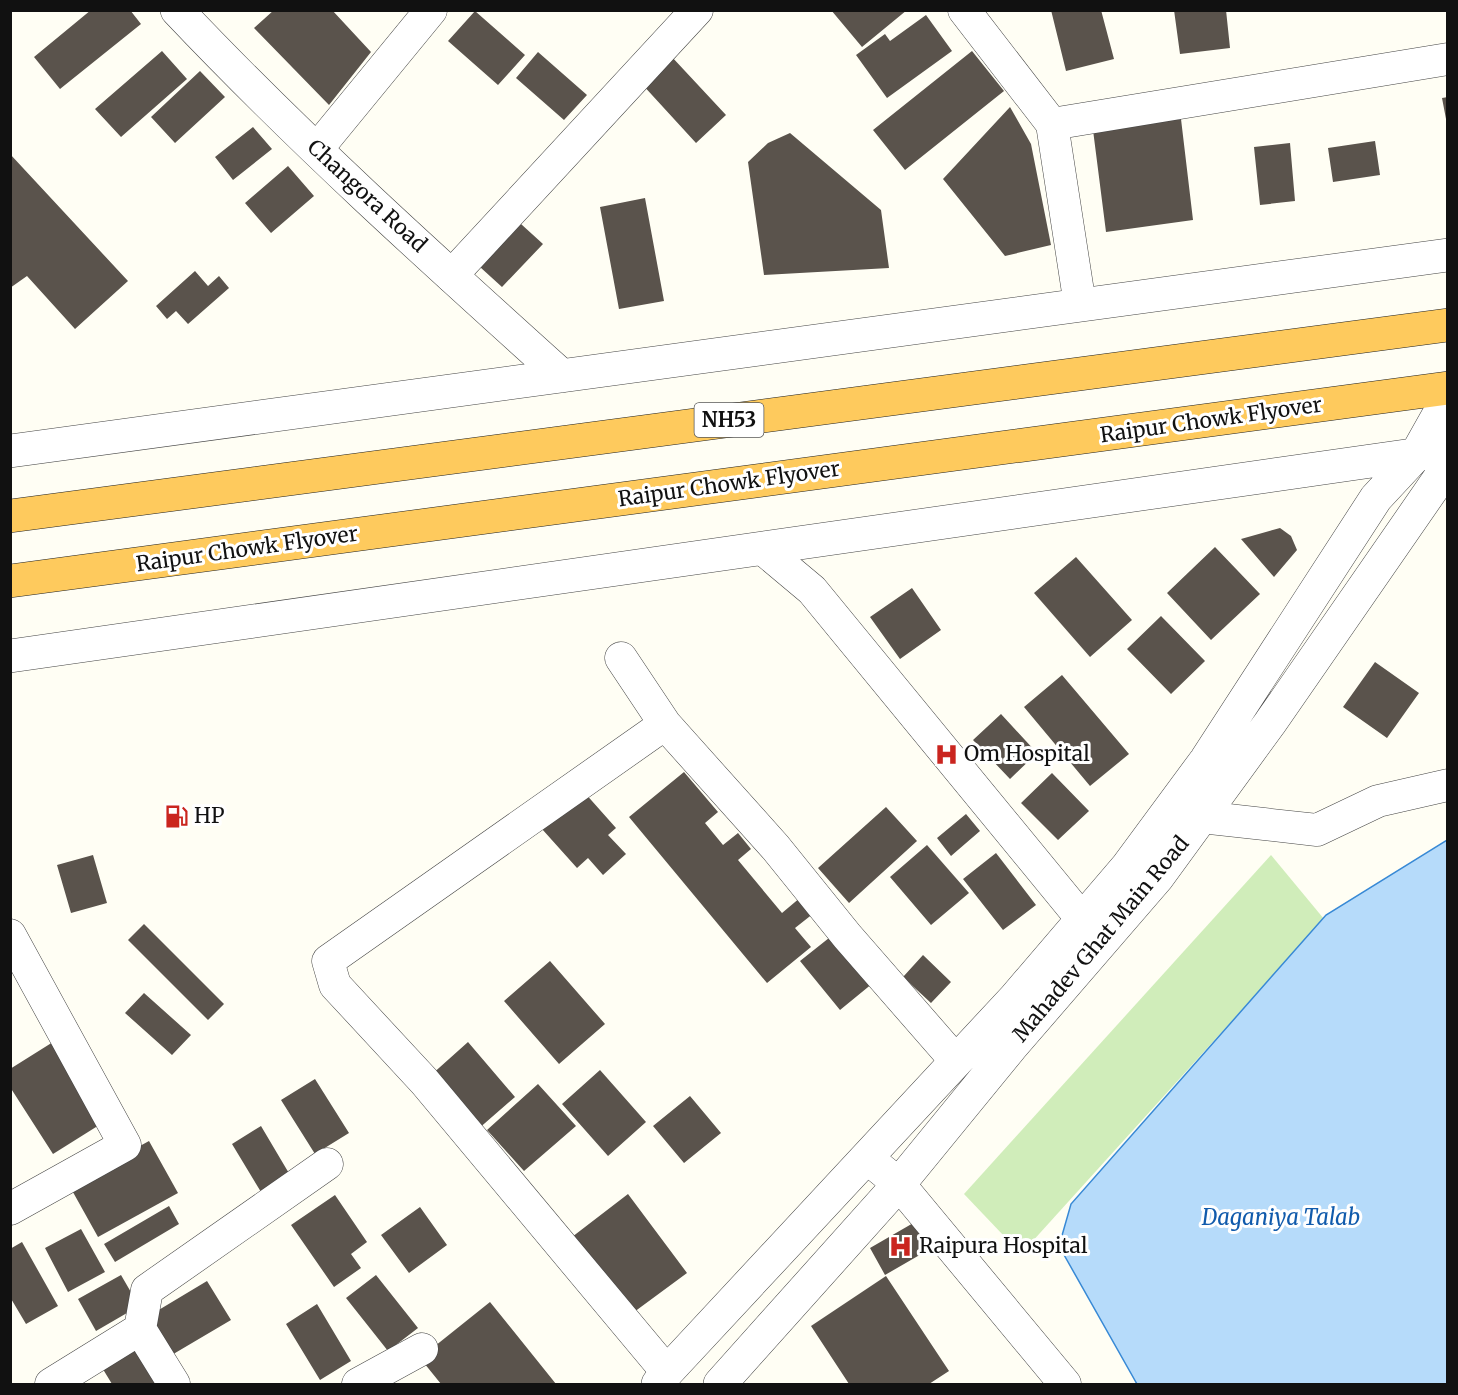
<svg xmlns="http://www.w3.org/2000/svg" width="1458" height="1395" font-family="Merriweather,serif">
	<rect width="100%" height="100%" fill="#fffef4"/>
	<!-- green -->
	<path fill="#d0edba" d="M 1271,855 L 1324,919 L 1021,1254 L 964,1194 Z"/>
	<!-- water -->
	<path fill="#b6dbfa" stroke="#3889d5" stroke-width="1.5" d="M 1447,840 L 1447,1384 L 1137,1384 L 1059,1246 L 1071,1204 L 1326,915 Z"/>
	<!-- building -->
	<path fill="#5a534c" d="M 91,10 L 130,10 L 141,24 L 60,89 L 34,57 Z
		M 274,10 L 332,10 L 371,52 L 329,105 L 254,28 Z
		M 831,10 L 907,10 L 862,47 Z
		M 1051,10 L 1101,10 L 1114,59 L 1066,71 Z
		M 1174,10 L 1226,10 L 1230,48 L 1180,54 Z
		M 475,11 L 525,55 L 498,85 L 448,41 Z
		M 926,15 L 952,51 L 887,98 L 856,55 L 885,34 L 890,41 Z
		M 162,51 L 187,79 L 121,137 L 95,109 Z
		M 972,51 L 1004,91 L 905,170 L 873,130 Z
		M 538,52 L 587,95 L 564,120 L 516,78 Z
		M 671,56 L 726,115 L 696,143 L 641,83 Z
		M 200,71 L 225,97 L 175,143 L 151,117 Z
		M 1448,97 L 1448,119 L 1446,119 L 1442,98 Z
		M 1010,107 L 1031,144 L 1051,245 L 1005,256 L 943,179 Z
		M 1181,119 L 1193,220 L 1106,232 L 1093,130 Z
		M 253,127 L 272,149 L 233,180 L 215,157 Z
		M 790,133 L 881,210 L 889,268 L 764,275 L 748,162 L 768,143 Z
		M 1375,141 L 1380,175 L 1333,182 L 1328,148 Z
		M 1290,143 L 1295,201 L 1260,205 L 1254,147 Z
		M 10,154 L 128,281 L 75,329 L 27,276 L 10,288 Z
		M 288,166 L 314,196 L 271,233 L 245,203 Z
		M 645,198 L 664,301 L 619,309 L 600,207 Z
		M 521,224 L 543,244 L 502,287 L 480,267 Z
		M 195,271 L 208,286 L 219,276 L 229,288 L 188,324 L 176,311 L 167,319 L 156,306 Z
		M 1280,528 L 1291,536 L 1297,550 L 1274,577 L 1241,539 Z
		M 1215,547 L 1260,594 L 1211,640 L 1167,593 Z
		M 1076,557 L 1132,620 L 1090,657 L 1034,593 Z
		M 912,588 L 941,630 L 900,659 L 870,617 Z
		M 1161,616 L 1205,661 L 1171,694 L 1127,649 Z
		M 1375,662 L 1419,693 L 1387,738 L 1343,707 Z
		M 1062,675 L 1129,754 L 1090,786 L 1024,707 Z
		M 1001,714 L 1037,753 L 1010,779 L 973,740 Z
		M 684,772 L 718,812 L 705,823 L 723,845 L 738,833 L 751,849 L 738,860 L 782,913 L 801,897 L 814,913 L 795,928 L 811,947 L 767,983 L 629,817 Z
		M 1052,773 L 1089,811 L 1058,840 L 1021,803 Z
		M 584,792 L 616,828 L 608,835 L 626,854 L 603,875 L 588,858 L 577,868 L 542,829 Z
		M 886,807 L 917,841 L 849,903 L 818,868 Z
		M 966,814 L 980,831 L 951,856 L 937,838 Z
		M 927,845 L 969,893 L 931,925 L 890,877 Z
		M 996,853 L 1036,905 L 1003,930 L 963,879 Z
		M 93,855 L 107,903 L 71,913 L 57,865 Z
		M 144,924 L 224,1004 L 208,1020 L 128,940 Z
		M 834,934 L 873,983 L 840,1010 L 800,961 Z
		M 923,955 L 951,982 L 931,1003 L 903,977 Z
		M 550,961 L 605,1024 L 559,1064 L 504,1001 Z
		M 144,993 L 191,1035 L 172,1055 L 125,1013 Z
		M 53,1042 L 104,1122 L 53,1154 L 10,1087 L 10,1069 Z
		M 468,1042 L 515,1097 L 477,1130 L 430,1076 Z
		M 600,1070 L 646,1122 L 608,1156 L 562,1104 Z
		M 315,1079 L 349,1133 L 315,1154 L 281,1100 Z
		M 538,1084 L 576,1126 L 524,1171 L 487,1130 Z
		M 690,1096 L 721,1133 L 684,1163 L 653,1126 Z
		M 261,1126 L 290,1175 L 261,1192 L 232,1144 Z
		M 149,1141 L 178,1193 L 98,1237 L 69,1185 Z
		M 628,1194 L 687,1273 L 630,1315 L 572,1237 Z
		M 335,1195 L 367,1242 L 351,1254 L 361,1268 L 334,1287 L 291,1225 Z
		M 169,1206 L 179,1224 L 115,1262 L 104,1244 Z
		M 420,1207 L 447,1245 L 409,1273 L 381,1235 Z
		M 915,1222 L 930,1249 L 885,1275 L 870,1248 Z
		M 81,1229 L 105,1272 L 68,1292 L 45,1248 Z
		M 22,1242 L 58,1306 L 26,1324 L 10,1297 L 10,1249 Z
		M 121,1275 L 139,1306 L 96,1331 L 78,1299 Z
		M 376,1275 L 418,1328 L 388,1351 L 346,1298 Z
		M 886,1276 L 949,1371 L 929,1384 L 849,1384 L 811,1326 Z
		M 207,1281 L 231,1320 L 170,1356 L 147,1317 Z
		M 490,1302 L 556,1384 L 441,1384 L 420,1358 Z
		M 317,1304 L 351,1361 L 320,1380 L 286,1324 Z
		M 134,1347 L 156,1384 L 112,1384 L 101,1366 Z"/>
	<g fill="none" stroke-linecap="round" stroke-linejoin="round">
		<defs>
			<path id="minor" d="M 964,10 L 1052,124 L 1080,305
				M 1052,124 L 1448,59
				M 317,149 L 431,10
				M 451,276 L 697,10
				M 763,549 L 812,590 L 1082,919
				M 621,658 L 665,724 L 776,848 L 847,936 L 956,1061
				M 665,724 L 328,961 L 335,985 L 424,1081 L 667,1372
				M 1201,817 L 1317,830 L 1378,801 L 1448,785
				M 10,935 L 125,1145 L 10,1209
				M 867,1158 L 899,1184 L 1065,1384
				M 51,1384 L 140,1329
				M 174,1384 L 140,1329 L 147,1290 L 327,1164
				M 358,1384 L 422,1349"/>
			<path id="tertiary" d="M 177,10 C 298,138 431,258 562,376
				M 10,451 L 1448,255
				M 10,656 L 1448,450
				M 658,1384 L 667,1372 L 1015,998 L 1127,867 L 1206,760 L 1376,498 L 1416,455 L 1448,398
				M 720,1384 L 899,1184 L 1011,1047 L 1157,878 L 1270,723 L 1448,466"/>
			<path id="trunk" d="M 10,516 L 1448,325
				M 10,581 L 1448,388"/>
		</defs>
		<!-- minor casing -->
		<use href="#minor" stroke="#444" stroke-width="33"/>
		<!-- tertiary casing -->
		<use href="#tertiary" stroke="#444" stroke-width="34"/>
		<!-- trunk casing -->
		<use href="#trunk" stroke="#222" stroke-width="34"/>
		<!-- minor -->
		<use href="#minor" stroke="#fff" stroke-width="32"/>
		<!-- tertiary -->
		<use href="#tertiary" stroke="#fff" stroke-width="33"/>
		<!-- trunk -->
		<use href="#trunk" stroke="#feca5d" stroke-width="33"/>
	</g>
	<!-- icons -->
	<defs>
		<symbol id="hospital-bare" viewBox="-9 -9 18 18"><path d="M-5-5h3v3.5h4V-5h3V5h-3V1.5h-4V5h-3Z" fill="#ca251f" stroke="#fff" stroke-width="2.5" paint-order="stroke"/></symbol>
		<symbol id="fuel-bare" viewBox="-9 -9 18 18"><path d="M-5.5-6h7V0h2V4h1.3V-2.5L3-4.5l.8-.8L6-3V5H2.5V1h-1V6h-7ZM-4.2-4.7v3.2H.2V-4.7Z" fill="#ca251f" stroke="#fff" stroke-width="2.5" paint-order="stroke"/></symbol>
	</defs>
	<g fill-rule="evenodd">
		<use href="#hospital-bare" x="930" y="738" width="33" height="33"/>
		<use href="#fuel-bare" x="160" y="800" width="33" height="33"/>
		<use href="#hospital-bare" x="884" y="1230" width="33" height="33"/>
	</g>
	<g text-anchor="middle" stroke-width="6" stroke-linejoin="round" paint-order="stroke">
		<!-- shield labels -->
		<rect fill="#fff" stroke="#585858" stroke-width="1.5" x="694.5" y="403" width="69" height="34" rx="4.5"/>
		<g font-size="20" font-weight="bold" fill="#111">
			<text x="729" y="427">NH53</text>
		</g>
		<!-- street labels -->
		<g font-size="21" fill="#111" stroke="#fff">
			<text transform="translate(367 196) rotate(43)" y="7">Changora Road</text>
			<text transform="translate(1211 420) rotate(-8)" y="7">Raipur Chowk Flyover</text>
			<text transform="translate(729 484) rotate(-8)" y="7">Raipur Chowk Flyover</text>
			<text transform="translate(247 549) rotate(-8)" y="7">Raipur Chowk Flyover</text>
			<text transform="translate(1101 939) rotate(-50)" y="7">Mahadev Ghat Main Road</text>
		</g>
		<!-- poi labels -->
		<g font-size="21" fill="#111" stroke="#fff" text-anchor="start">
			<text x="964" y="761">Om Hospital</text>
			<text x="194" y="823">HP</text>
			<text x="919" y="1253">Raipura Hospital</text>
		</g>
		<!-- water labels -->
		<g font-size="22" font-style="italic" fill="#115bac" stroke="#fff">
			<text x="1281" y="1225">Daganiya Talab</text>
		</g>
	</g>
	<!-- border -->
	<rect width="1458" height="1395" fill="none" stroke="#111111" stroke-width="24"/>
</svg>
